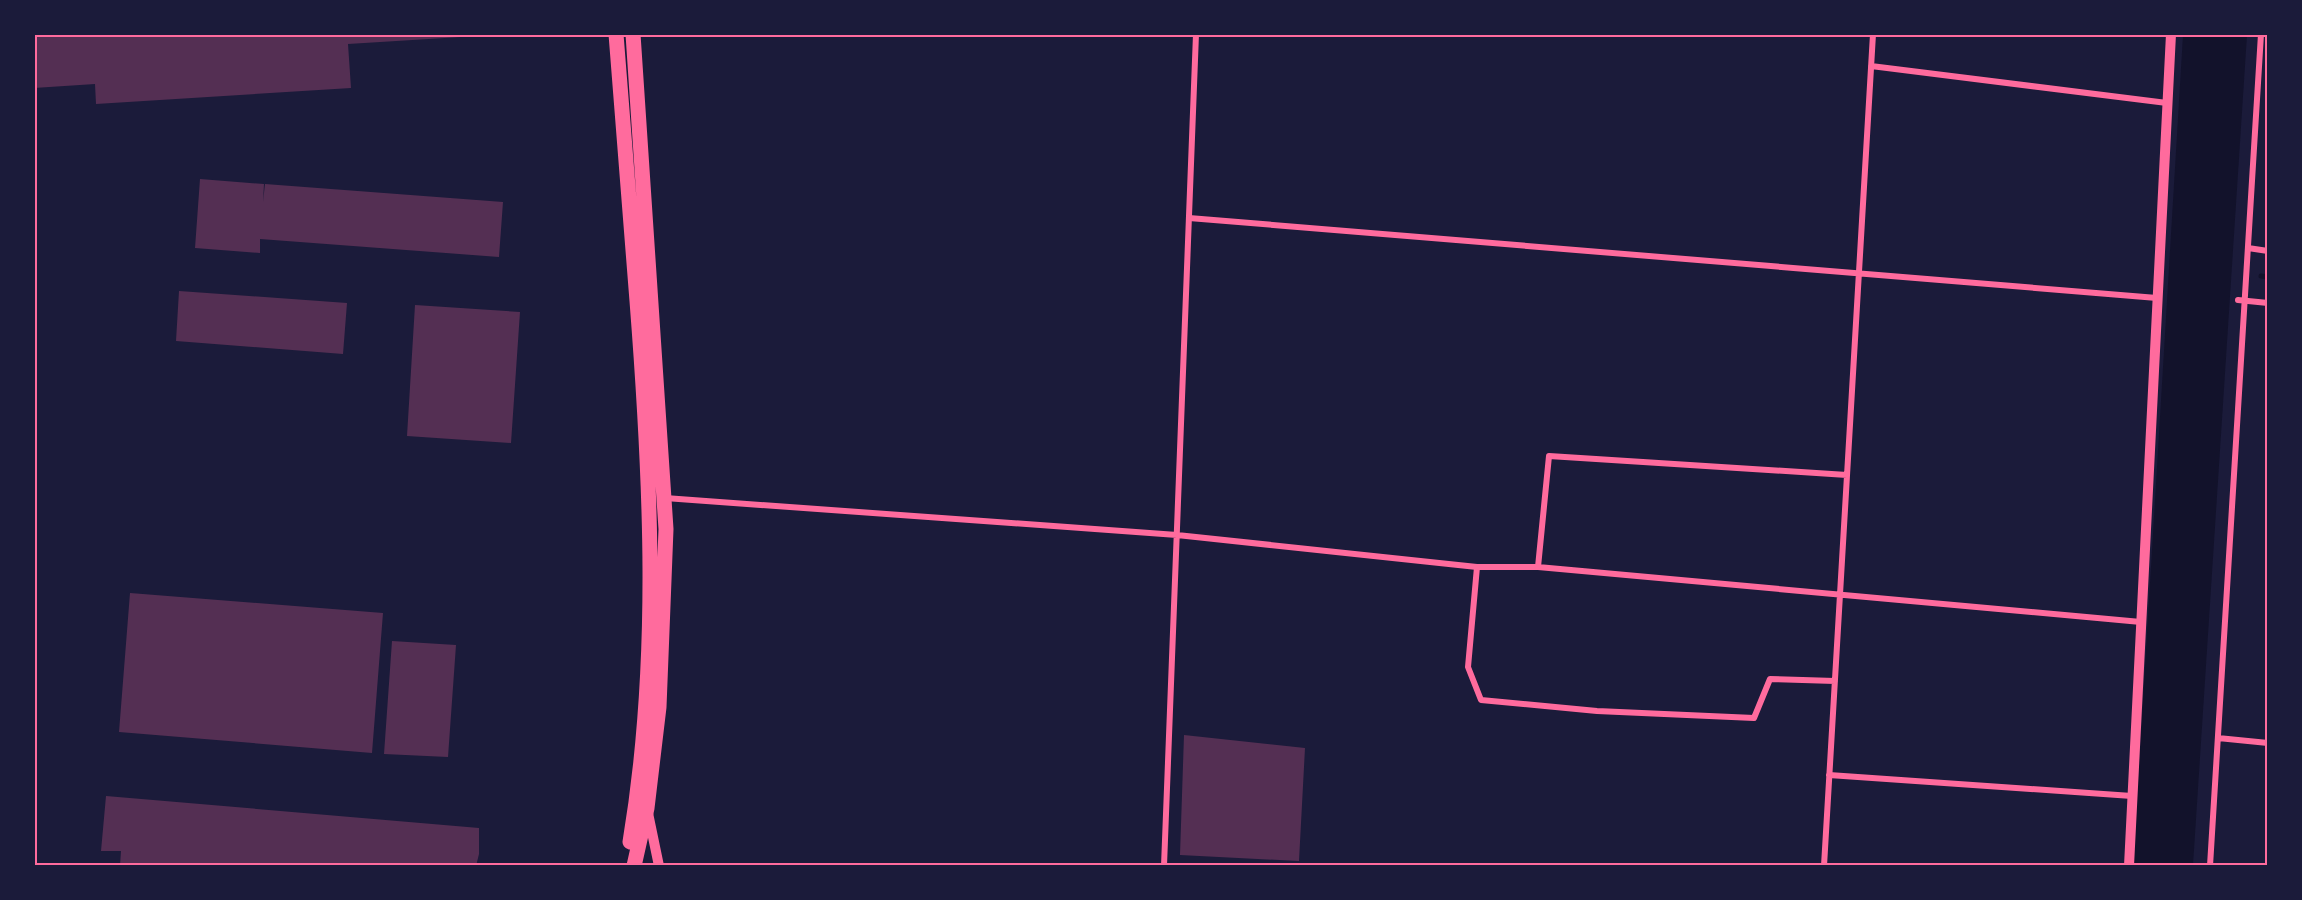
<svg xmlns="http://www.w3.org/2000/svg" width="2302" height="900" font-family="'Playfair Display',serif">
	<rect width="100%" height="100%" fill="#1b1b3a"/>
	<!-- water -->
	<path fill="#12122b" d="M 2183,35 L 2247,35 L 2193,865 L 2133,866 Z"/>
	<g fill="none" stroke-linecap="round" stroke-linejoin="round">
		<!-- stream -->
		<path stroke="#12122b" stroke-width="5" d="M 2261,276 L 2268,277"/>
	</g>
	<!-- building -->
	<path fill="#542f53" d="M 34,34 L 476,34 L 477,36 L 348,44 L 351,88 L 96,104 L 95,84 L 34,88 Z
		M 200,179 L 264,184 L 263,202 L 265,184 L 503,202 L 499,257 L 260,239 L 260,253 L 195,248 Z
		M 179,291 L 347,303 L 343,354 L 176,341 Z
		M 415,305 L 520,312 L 511,443 L 407,436 Z
		M 130,593 L 383,613 L 372,753 L 119,732 Z
		M 392,641 L 456,645 L 448,757 L 384,754 Z
		M 1184,735 L 1305,748 L 1299,861 L 1180,855 Z
		M 106,796 L 479,828 L 479,854 L 476,866 L 120,866 L 121,851 L 101,851 Z"/>
	<g fill="none" stroke-linecap="round" stroke-linejoin="round">
		<!-- minor -->
		<path stroke="#ff6b9d" stroke-width="6" d="M 1871,66 L 2167,103
			M 1189,218 L 2157,298
			M 2248,248 L 2268,251
			M 2238,300 L 2268,303
			M 665,498 L 1177,535 L 1477,567 L 1538,567 L 2141,622
			M 1477,567 L 1468,667 L 1481,700 L 1597,711 L 1754,718 L 1770,679 L 1835,681
			M 1538,567 L 1549,456 L 1847,475
			M 2218,738 L 2268,743
			M 1829,775 L 2132,796
			M 1164,866 L 1196,34
			M 1824,866 L 1873,34
			M 2210,866 L 2261,34"/>
		<!-- tertiary -->
		<path stroke="#ff6b9d" stroke-width="10" d="M 648,813 L 659,866
			M 2129,866 L 2171,34"/>
		<!-- primary -->
		<path stroke="#ff6b9d" stroke-width="15" d="M 616,34 C 623,123 630,212 637,301 C 651,481 660,662 630,842
			M 633,34 L 666,529 L 659,707 L 647,808 L 634,866"/>
	</g>
	<!-- border -->
	<rect width="2302" height="900" fill="none" stroke="#1b1b3a" stroke-width="72"/>
	<rect x="36" y="36" width="2230" height="828" fill="none" stroke="#ff6b9d" stroke-width="2"/>
</svg>
